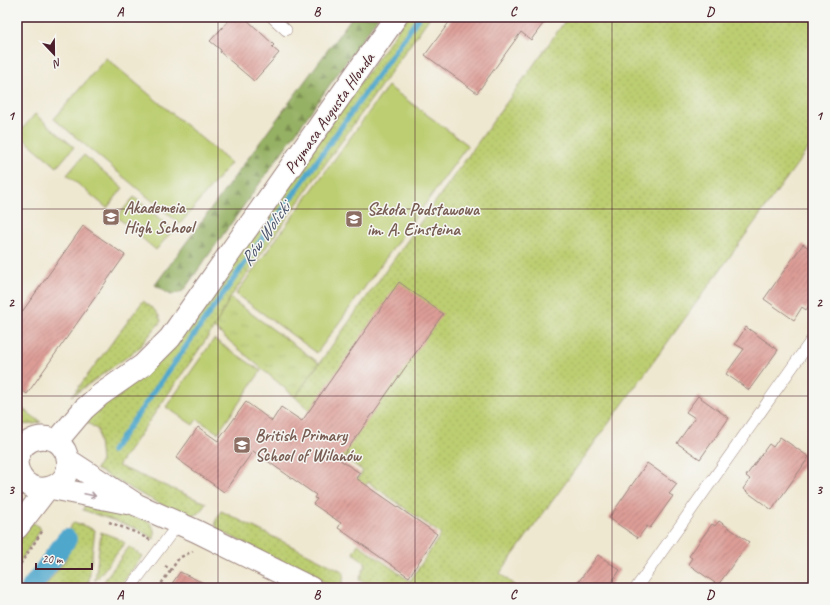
<svg xmlns="http://www.w3.org/2000/svg" width="830" height="605" font-family="Caveat,sans-serif">
	<defs>
		<pattern id="grass-dots" width="8" height="8" patternUnits="userSpaceOnUse"><rect width="8" height="8" fill="#bcce71"/><path d="M2 2h.1M6 6h.1" fill="none" stroke="#a3b062" stroke-width="1.8" stroke-linecap="round"/></pattern>
		<pattern id="forest-firs" width="22" height="20" patternUnits="userSpaceOnUse"><rect width="22" height="20" fill="#95b163"/><path d="M5 1l3.5 6h-7zM16 11l3.5 6h-7z" fill="#7c8f52"/></pattern>
		<pattern id="park-tufts" width="24" height="20" patternUnits="userSpaceOnUse"><rect width="24" height="20" fill="#bcce71"/><path d="M3 7l-1-3M5 7V3M7 7l1-3M15 17l-1-3M17 17v-4M19 17l1-3" fill="none" stroke="#a3b062"/></pattern>
		<pattern id="building-hatch" width="6" height="6" patternUnits="userSpaceOnUse"><rect width="6" height="6" fill="#dd9d96"/><path d="M-1 1l2-2M0 6l6-6M5 7l2-2" fill="none" stroke="#b57f7b"/></pattern>
	</defs>
	<rect width="100%" height="100%" fill="#f6f6f2"/>
	<filter id="ink" filterUnits="userSpaceOnUse"><feTurbulence type="fractalNoise" baseFrequency=".025" numOctaves="2"/><feDisplacementMap in="SourceGraphic" scale="8" xChannelSelector="R" yChannelSelector="G"/><feConvolveMatrix kernelMatrix="1 2 1 2 8 2 1 2 1" color-interpolation-filters="sRGB"/></filter>
	<filter id="wash" filterUnits="userSpaceOnUse"><feTurbulence type="fractalNoise" baseFrequency=".012" numOctaves="4" result="noise"/><feDisplacementMap in="SourceGraphic" scale="16" xChannelSelector="R" yChannelSelector="G"/><feGaussianBlur stdDeviation="0.9" result="paint"/><feColorMatrix in="noise" values="0 0 0 0 0 0 0 0 0 0 0 0 0 0 0 0 0 1.4 0 .05"/><feComposite in="paint" operator="in"/></filter>
	<g filter="url(#wash)">
		<rect width="100%" height="100%" fill="#efe8d1"/>
		<!-- grass -->
		<path fill="url(#grass-dots)" stroke="#83764e" d="M 407,17 L 430,17 L 230,298 L 214,328 L 118,466 L 206,503 C 202,509 200,514 193,515 C 180,518 111,477 96,469 L 101,461 L 98,430 L 85,421 L 244,246 Z
			M 568,17 L 813,17 L 813,142 L 500,573 L 517,588 L 369,588 L 371,586 L 359,580 L 366,563 L 353,553 L 358,544 L 410,581 L 441,534 L 368,482 L 357,497 L 350,491 L 363,471 L 326,444 L 335,431 L 309,410 L 295,397 Z
			M 143,301 C 151,307 158,311 161,321 L 138,349 L 72,396 Z
			M 17,405 L 41,422 C 33,425 25,425 17,423 Z
			M 86,501 L 148,521 C 154,526 155,531 154,539 L 138,529 L 83,510 Z
			M 221,511 L 344,572 L 342,588 L 337,588 L 218,530 L 215,522 Z
			M 74,522 L 95,530 L 88,588 L 44,588 L 66,559 L 72,537 L 66,533 Z
			M 34,523 L 41,529 L 17,566 L 17,545 L 31,524 Z
			M 101,532 L 117,538 L 125,543 L 95,581 Z
			M 129,547 L 142,556 L 119,588 L 99,588 Z"/>
		<!-- forest -->
		<path fill="url(#forest-firs)" stroke="#706847" d="M 352,17 L 378,17 L 183,291 L 171,295 L 155,285 Z"/>
		<!-- park -->
		<path fill="url(#park-tufts)" stroke="#83764e" d="M 230,298 L 319,363 L 295,397 L 214,328 Z"/>
		<!-- pitch -->
		<path fill="#bcce71" stroke="#83764e" d="M 106,58 L 231,163 L 180,224 L 54,119 Z
			M 388,86 L 468,145 L 317,353 L 236,294 Z
			M 35,114 L 74,147 L 57,167 L 18,134 Z
			M 84,155 L 123,188 L 107,208 L 67,175 Z
			M 134,197 L 173,230 L 156,250 L 117,217 Z
			M 214,339 L 261,371 L 218,433 L 197,419 L 193,425 L 166,407 Z"/>
		<g fill="none" stroke-linecap="round" stroke-linejoin="round">
			<!-- stream -->
			<path stroke="#50a7cc" stroke-width="5.5" d="M 112,451 L 419,17"/>
			<!-- canal -->
			<path stroke="#50a7cc" stroke-width="20" d="M 31,588 L 67,539"/>
		</g>
		<g id="blocks">
			<!-- building -->
			<path fill="url(#building-hatch)" d="M 232,17 L 244,17 L 274,45 L 272,47 L 279,53 L 254,81 L 220,52 L 221,50 L 210,41 Z
				M 453,17 L 548,17 L 531,40 L 521,32 L 477,93 L 425,55 Z
				M 83,226 L 125,255 L 27,394 L 17,387 L 17,319 Z
				M 803,244 L 813,251 L 813,299 L 806,310 L 802,307 L 794,320 L 764,299 Z
				M 399,282 L 443,314 L 340,460 L 360,473 L 356,478 L 437,534 L 409,577 L 338,528 L 341,523 L 313,504 L 317,499 L 314,498 L 316,495 L 253,451 L 224,492 L 176,458 L 198,427 L 218,441 L 246,402 L 272,421 L 281,407 L 302,421 Z
				M 746,327 L 778,350 L 749,390 L 726,374 L 744,349 L 735,344 Z
				M 698,396 L 729,418 L 700,459 L 677,443 L 695,418 L 686,412 Z
				M 780,437 L 809,457 L 772,510 L 743,489 L 750,479 L 746,476 L 769,444 L 773,447 Z
				M 647,463 L 677,484 L 669,494 L 673,496 L 650,528 L 647,526 L 638,538 L 609,518 Z
				M 719,521 L 749,542 L 718,585 L 688,564 L 692,558 L 689,556 L 712,524 L 715,526 Z
				M 598,555 L 620,570 L 608,588 L 574,588 Z
				M 180,572 L 214,588 L 169,588 Z"/>
		</g>
	</g>
	<g filter="url(#ink)">
		<use href="#blocks" fill-opacity="0" stroke="#9c847e" stroke-width="1"/>
		<g fill="none" stroke-linecap="round" stroke-linejoin="round">
			<defs>
				<path id="lane" d="M 272,17 L 286,30
					M 130,588 L 179,523
					M 636,588 L 813,338"/>
				<path id="street" d="M 57,441 L 84,409 L 100,395 L 143,365 L 170,338 L 396,17
					M 17,460 C 20,443 37,433 54,440 C 60,443 65,449 67,456 C 77,491 23,503 17,466
					M 68,460 L 137,505 L 196,531 L 311,588
					M 52,488 L 127,503
					M 17,528 L 47,489"/>
			</defs>
			<!-- lane casing -->
			<use href="#lane" stroke="#9c847e" stroke-width="12"/>
			<!-- street casing -->
			<use href="#street" stroke="#9c847e" stroke-width="24"/>
			<!-- path -->
			<path stroke="#9c847e" stroke-width="2.5" stroke-dasharray="3 3" stroke-linecap="butt" d="M 109,522 L 137,533 L 150,540
				M 165,566 L 171,570 L 179,558 L 193,551
				M 17,569 L 43,530
				M 158,588 L 171,570"/>
			<!-- lane -->
			<use href="#lane" stroke="#fff" stroke-width="11"/>
			<!-- street -->
			<use href="#street" stroke="#fff" stroke-width="22"/>
		</g>
		<!-- one-way arrows -->
		<defs><path id="oneway-shaft" d="M-6 0H5M1.5-3L5.5 0L1.5 3" fill="none" stroke-width="1.6" stroke-linecap="round" stroke-linejoin="round"/></defs>
		<use stroke="#ae9aa0" href="#oneway-shaft" transform="translate(90 495) rotate(12)"/>
	</g>
	<!-- grid -->
	<path fill="none" stroke="#4a1f2b" stroke-width="1" stroke-opacity="0.55" d="M 218,17 L 218,588M 415,17 L 415,588M 612,17 L 612,588M 17,209 L 813,209M 17,396 L 813,396"/>
	<!-- icons -->
	<defs>
		<symbol id="school-square" viewBox="-11 -11 22 22"><rect x="-9" y="-9" width="18" height="18" rx="4" fill="#8d6e63" stroke="#f6f6f2"/><path d="M0-5L7-2L0 1L-7-2ZM-4 1L0 2.5L4 1V4Q0 6-4 4Z" fill="#fff"/></symbol>
	</defs>
	<g fill-rule="evenodd">
		<use href="#school-square" x="101" y="207" width="20" height="20"/>
		<use href="#school-square" x="344" y="209" width="20" height="20"/>
		<use href="#school-square" x="232" y="435" width="20" height="20"/>
	</g>
	<g text-anchor="middle" stroke-width="3" stroke-linejoin="round" paint-order="stroke">
		<!-- street labels -->
		<g font-size="17" fill="#4a1f2b" stroke="#f6f6f2">
			<text transform="translate(329 113) rotate(-55)" y="6">Prymasa Augusta Hlonda</text>
		</g>
		<!-- education labels -->
		<g font-size="17" font-weight="bold" fill="#785e54" stroke="#f6f6f2" text-anchor="start">
			<text x="124" y="213">Akademeia<tspan x="124" dy="20">High School</tspan></text>
			<text x="367" y="215">Szkoła Podstawowa<tspan x="367" dy="20">im. A. Einsteina</tspan></text>
			<text x="255" y="441">British Primary<tspan x="255" dy="20">School of Wilanów</tspan></text>
		</g>
		<!-- water labels -->
		<g font-size="18" font-style="italic" fill="#4c556b" stroke="#f6f6f2">
			<text transform="translate(265 234) rotate(-55)" y="6">Rów Wolicki</text>
		</g>
	</g>
	<!-- margin -->
	<rect width="830" height="605" fill="none" stroke="#f6f6f2" stroke-width="44"/>
	<!-- north arrow -->
	<g transform="translate(54 54) rotate(158)" stroke="#f6f6f2" stroke-width="3" paint-order="stroke">
	<path d="M0-3L7 15L0 10L-7 15Z" fill="#4a1f2b"/>
	<text y="-6" font-size="11" font-weight="bold" text-anchor="middle" fill="#4a1f2b">N</text>
	</g>
	<!-- scale -->
	<path d="M36 563v6h56v-6" fill="none" stroke="#4a1f2b" stroke-width="2"/>
	<text x="42" y="563" font-size="12" fill="#4a1f2b" stroke="#f6f6f2" stroke-width="3" paint-order="stroke">20 m</text>
	<rect x="22" y="22" width="786" height="561" fill="none" stroke="#4a1f2b" stroke-width="1.5"/>
	<g font-size="13" text-anchor="middle" font-weight="bold" fill="#4a1f2b">
		<text x="120" y="16">A</text>
		<text x="317" y="16">B</text>
		<text x="513" y="16">C</text>
		<text x="710" y="16">D</text>
		<text x="11" y="120">1</text>
		<text x="819" y="120">1</text>
		<text x="11" y="307">2</text>
		<text x="819" y="307">2</text>
		<text x="11" y="494">3</text>
		<text x="819" y="494">3</text>
		<text x="120" y="599">A</text>
		<text x="317" y="599">B</text>
		<text x="513" y="599">C</text>
		<text x="710" y="599">D</text>
	</g>
</svg>
